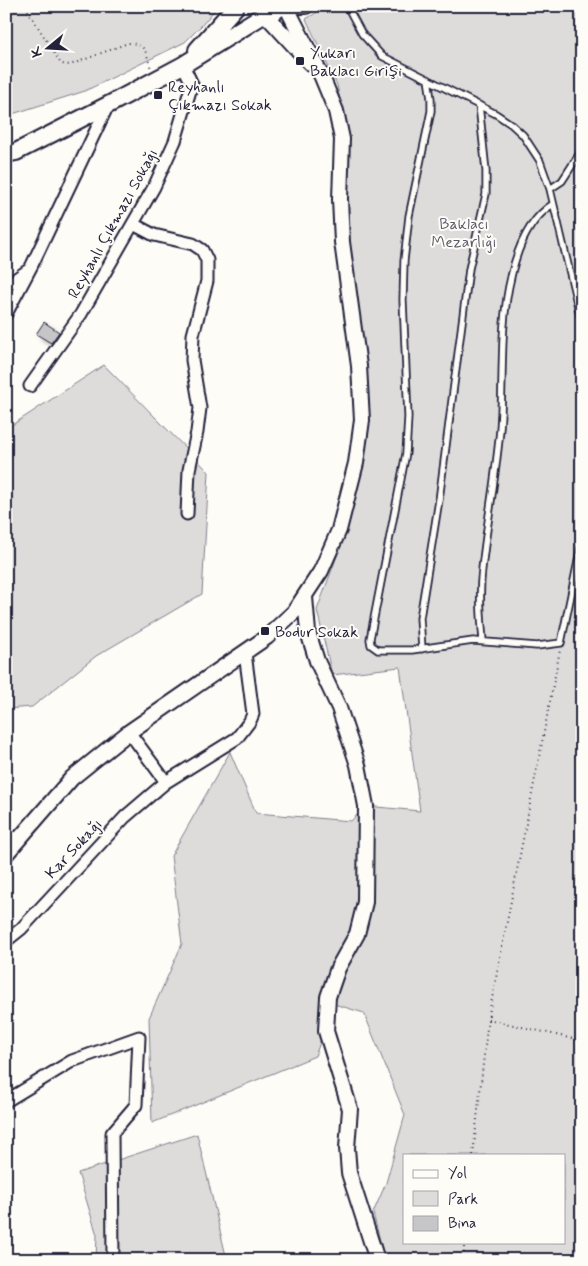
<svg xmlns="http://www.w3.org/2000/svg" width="588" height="1266" font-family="Mynerve,sans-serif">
	<defs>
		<filter id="shadow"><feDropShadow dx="4.5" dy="4.5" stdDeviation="2.5" flood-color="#0004"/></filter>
	</defs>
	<rect width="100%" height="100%" fill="#fdfcf7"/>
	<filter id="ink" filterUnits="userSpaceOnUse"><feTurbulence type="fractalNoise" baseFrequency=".02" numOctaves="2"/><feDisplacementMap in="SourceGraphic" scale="10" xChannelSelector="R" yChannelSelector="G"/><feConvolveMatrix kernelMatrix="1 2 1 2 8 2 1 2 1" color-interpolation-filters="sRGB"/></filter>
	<g filter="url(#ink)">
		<!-- green -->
		<path fill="#dddcdb" stroke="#807f8b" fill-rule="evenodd" d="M 6,6 L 218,6 L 202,25 L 185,42 L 85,91 L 6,116 Z
			M 327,6 L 582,6 L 582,1260 L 385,1260 L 373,1213 L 386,1183 L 405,1115 L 364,1013 L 334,1004 L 315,1056 L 152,1123 L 149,1018 L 182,944 L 171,856 L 230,752 L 256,813 L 351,821 L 366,806 L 420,811 L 400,667 L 332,675 L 317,610 L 347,529 L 368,416 L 345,238 L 348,140 L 337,85 L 306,19 ZM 404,1155 L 564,1155 L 564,1242 L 404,1242 Z
			M 104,365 L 209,472 L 202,594 L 96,656 L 32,707 L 6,709 L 6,429 Z
			M 197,1134 L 227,1260 L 96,1260 L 97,1235 L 78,1173 Z"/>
		<!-- building -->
		<path fill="#c6c6c8" stroke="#22223b" filter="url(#shadow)" d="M 44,322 L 59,332 L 51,343 L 36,334 Z"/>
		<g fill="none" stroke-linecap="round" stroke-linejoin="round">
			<defs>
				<path id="service" d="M 347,6 L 362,34 L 382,56 L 496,114 L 511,124 L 523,135 L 540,161 L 550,189 L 582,324
					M 581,6 L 582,7
					M 428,79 L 431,99 L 431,111 L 409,216 L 404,261 L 403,300 L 408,417 L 406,453 L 370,639 L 371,645 L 378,650 L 412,650 L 473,641 L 537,646 L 561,643 L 582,542
					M 550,189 L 562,181 L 582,150
					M 483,641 C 481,617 479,593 482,569 C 487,522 496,476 500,429 C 504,380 499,326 511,277 C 517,249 528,220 553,204
					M 422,649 L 420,618 L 439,500 L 469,269 L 486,194 L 486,171 L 479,105"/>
				<path id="minor" d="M 133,224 L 154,235 L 193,244 L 202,250 L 207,260 L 207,281 L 193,335 L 192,360 L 200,408 L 197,432 L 189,470 L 187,514
					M 6,286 L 27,271
					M 6,314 L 32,265 L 108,105
					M 30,386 L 81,314 L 154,187 L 175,141 L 192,84 L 183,65
					M 129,732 L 166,782 L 237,738 L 250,721 L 253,714 L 245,653
					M 6,837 L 19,838
					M 6,941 L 21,929 L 125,817 L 166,782
					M 6,1101 L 72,1061 L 139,1037 L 136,1105 L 112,1133 L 113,1260"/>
				<path id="tertiary" d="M 301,6 L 306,6
					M 265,14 L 310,63
					M 305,597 L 308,632 L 317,661 L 339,708 L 358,765 L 366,806 L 365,902 L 357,934 L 338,968 L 328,997 L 326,1031 L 350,1109 L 347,1148 L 349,1173 L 377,1260
					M 6,854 L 72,778 L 129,732 L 267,637 L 294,612 L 321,571 L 339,530 L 356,463 L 362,420 L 359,366 L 342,242 L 340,199 L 342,139 L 336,111 L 322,77 L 286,6"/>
				<path id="secondary" d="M 197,50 L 236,6
					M 6,154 L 16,152 L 108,105 L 183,65 L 265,14 L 273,13 L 281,6"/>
			</defs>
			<!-- service casing -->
			<use href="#service" stroke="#22223b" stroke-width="9"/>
			<!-- minor casing -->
			<use href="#minor" stroke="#22223b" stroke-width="15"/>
			<!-- tertiary casing -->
			<use href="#tertiary" stroke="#22223b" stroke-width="18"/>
			<!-- secondary casing -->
			<use href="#secondary" stroke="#22223b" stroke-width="20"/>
			<!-- path -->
			<path stroke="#22223b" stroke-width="2" stroke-dasharray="1 4" stroke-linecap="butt" d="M 25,6 L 61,64 L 70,65 L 128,43 C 147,44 146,53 151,69
				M 488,1019 L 582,1041
				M 473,1155 L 488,1019 L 560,650
				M 464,1242 L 464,1260"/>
			<!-- service -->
			<use href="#service" stroke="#fdfcf7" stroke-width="5.5"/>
			<!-- minor -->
			<use href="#minor" stroke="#fdfcf7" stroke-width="11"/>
			<!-- tertiary -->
			<use href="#tertiary" stroke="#fdfcf7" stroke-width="14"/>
			<!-- secondary -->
			<use href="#secondary" stroke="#fdfcf7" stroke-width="16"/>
		</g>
	</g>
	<!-- markers -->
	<g fill="#22223b" stroke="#fdfcf7" stroke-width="2">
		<rect x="295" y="56" width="10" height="10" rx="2.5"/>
		<rect x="153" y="90" width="10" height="10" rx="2.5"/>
		<rect x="260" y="626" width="10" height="10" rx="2.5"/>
	</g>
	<g text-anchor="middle" stroke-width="4" stroke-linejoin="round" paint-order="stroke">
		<!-- poi labels -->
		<g font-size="16" fill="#22223b" stroke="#fdfcf7" text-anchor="start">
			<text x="310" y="58">Yukarı<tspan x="310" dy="18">Baklacı Girişi</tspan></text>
			<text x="168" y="92">Reyhanlı<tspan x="168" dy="18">Çıkmazı Sokak</tspan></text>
			<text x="275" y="637">Bodur Sokak</text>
		</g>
		<!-- street labels -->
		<g font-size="16" fill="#22223b" stroke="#fdfcf7">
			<text transform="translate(112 223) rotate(-61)" y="6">Reyhanlı Çıkmazı Sokağı</text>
			<text transform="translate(73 848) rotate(-47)" y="6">Kar Sokağı</text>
		</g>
		<!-- park labels -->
		<g font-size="16" fill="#5a5a6b" stroke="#fdfcf7">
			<text x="464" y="229">Baklacı<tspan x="464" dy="18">Mezarlığı</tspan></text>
		</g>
	</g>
	<!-- margin -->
	<rect width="588" height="1266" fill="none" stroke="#fdfcf7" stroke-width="25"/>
	<rect x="12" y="12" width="563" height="1241" fill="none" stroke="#22223b" stroke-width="2" filter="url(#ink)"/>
	<!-- legend -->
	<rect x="403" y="1154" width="162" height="90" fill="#fdfcf7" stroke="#a5a5ac"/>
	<rect x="413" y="1170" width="25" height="8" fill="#fdfcf7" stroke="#a5a5ac"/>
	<text x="448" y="1178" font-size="15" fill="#22223b">Yol</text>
	<rect x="413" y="1191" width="25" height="15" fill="#dddcdb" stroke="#a5a5ac"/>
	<text x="448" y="1204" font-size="15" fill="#22223b">Park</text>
	<rect x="413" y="1216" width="25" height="15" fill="#c6c6c8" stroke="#a5a5ac"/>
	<text x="448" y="1228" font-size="15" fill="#22223b">Bina</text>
	<!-- north arrow -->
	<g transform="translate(48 48) rotate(252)" stroke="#fdfcf7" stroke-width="4" paint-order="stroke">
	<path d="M0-4L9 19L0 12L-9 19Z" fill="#22223b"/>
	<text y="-8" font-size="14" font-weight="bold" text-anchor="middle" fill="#22223b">K</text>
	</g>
</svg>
